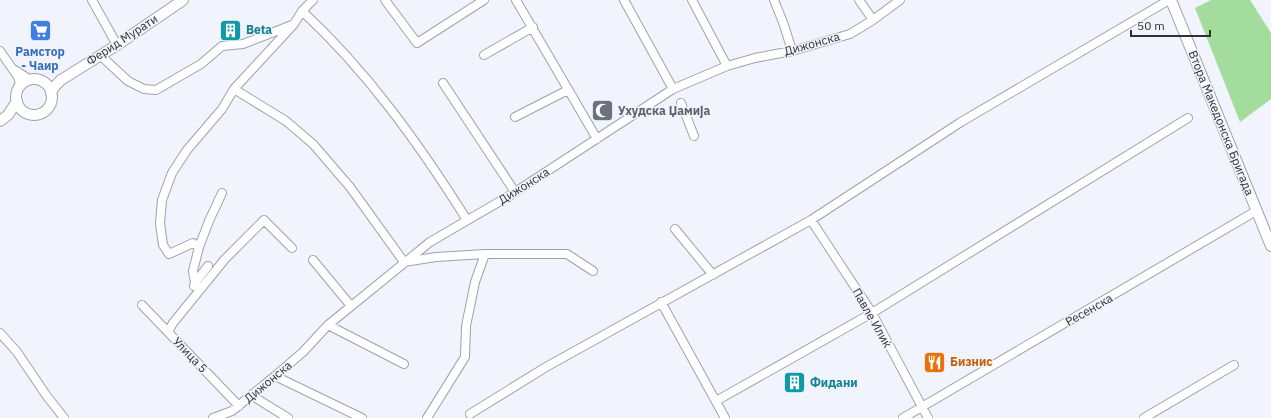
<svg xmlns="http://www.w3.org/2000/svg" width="1271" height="418" font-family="'IBM Plex Sans',sans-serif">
	<rect width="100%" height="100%" fill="#f1f3fd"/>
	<!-- green -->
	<path fill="#a3dc9d" d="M 1211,0 L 1250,0 L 1271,33 L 1271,99 L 1240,122 L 1195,8 Z"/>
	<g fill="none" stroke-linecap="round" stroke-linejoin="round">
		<defs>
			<path id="minor" d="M 92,0 L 117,45
				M 385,0 L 417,43 L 484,0
				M 516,0 L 597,139
				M 624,0 L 673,89
				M 692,0 L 727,66
				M 774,0 L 784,25 L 792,51
				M 859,0 L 873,20
				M 302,11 C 368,72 419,144 467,220
				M 0,51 L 18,77 L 20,84
				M 100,55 L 128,81 L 144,89 L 156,90 L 201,64 L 222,46 L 243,44 L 292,25
				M 484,55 L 533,27
				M 15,70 L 29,79
				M 443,83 L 515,192
				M 234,89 L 286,121 L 313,144 L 350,187 L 404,262 L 436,257 L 485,254 L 567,254 L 593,271
				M 681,103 L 694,136
				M 515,117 L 568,90
				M 811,220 L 872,313 L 928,418
				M 675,229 L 713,275
				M 199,247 L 193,243 L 169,254 L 163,245 L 160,223 L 162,200 L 172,173 L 187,150 L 222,109 L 234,89 L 294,24 L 302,11 L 313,0
				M 313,260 L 351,306
				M 195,283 L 193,271 L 199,247 L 209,221 L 222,193
				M 194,286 L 195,283 L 208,266
				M 661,302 L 725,418
				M 142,305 L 239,406
				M 328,325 L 404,364
				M 168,332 L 173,323 L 225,259 L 264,220 L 292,248
				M 0,333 L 17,352 L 46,395 L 64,418
				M 275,376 L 362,418
				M 251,395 L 288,418
				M 716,401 L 872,313 L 1188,118
				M 470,414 L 546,367 L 811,220 L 961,122 L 1169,0
				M 213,418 L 232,411 L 275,376 L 303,352 L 328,325 L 430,242 L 509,196 L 673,89 L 727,66 L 755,58 L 792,51 L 850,34 L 873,20 L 900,0
				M 427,418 L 465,357 L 466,326 L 475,282 L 485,254
				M 903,418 L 1256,211
				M 1144,418 L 1234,365"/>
			<path id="tertiary" d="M 1171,0 L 1271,246
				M16 97a18 18 0 1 1 36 0a18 18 0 1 1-36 0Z
				M 51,93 L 54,87 L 61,80 L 117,45 L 183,0
				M 0,121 L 8,115 L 17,101"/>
		</defs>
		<!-- minor casing -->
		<use href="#minor" stroke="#a0a2aa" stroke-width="10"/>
		<!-- tertiary casing -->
		<use href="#tertiary" stroke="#a0a2aa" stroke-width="12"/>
		<!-- minor -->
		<use href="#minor" stroke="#fff" stroke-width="8"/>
		<!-- tertiary -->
		<use href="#tertiary" stroke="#fff" stroke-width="10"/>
	</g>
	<!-- icons -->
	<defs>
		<symbol id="building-square" viewBox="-11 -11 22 22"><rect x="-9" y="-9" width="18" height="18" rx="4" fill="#0f9aa8" stroke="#f1f3fd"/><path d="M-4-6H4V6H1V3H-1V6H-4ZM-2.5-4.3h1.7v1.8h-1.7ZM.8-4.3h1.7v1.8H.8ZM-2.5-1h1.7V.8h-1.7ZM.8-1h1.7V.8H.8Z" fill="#fff"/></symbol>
		<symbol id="supermarket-square" viewBox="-11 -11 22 22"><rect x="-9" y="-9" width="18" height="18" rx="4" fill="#3f7fe0" stroke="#f1f3fd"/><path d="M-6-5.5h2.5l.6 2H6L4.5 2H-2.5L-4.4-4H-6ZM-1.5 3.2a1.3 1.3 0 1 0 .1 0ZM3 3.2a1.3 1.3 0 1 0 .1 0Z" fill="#fff"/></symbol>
		<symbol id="mosque-square" viewBox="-11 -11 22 22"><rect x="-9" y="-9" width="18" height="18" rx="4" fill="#6b7280" stroke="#f1f3fd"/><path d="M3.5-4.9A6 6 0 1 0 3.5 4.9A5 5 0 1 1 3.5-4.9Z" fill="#fff"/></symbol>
		<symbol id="restaurant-square" viewBox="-11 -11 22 22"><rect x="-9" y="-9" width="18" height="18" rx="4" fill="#e8710a" stroke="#f1f3fd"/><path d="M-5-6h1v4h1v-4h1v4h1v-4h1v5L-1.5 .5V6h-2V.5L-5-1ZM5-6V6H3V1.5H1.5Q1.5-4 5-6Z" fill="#fff"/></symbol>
	</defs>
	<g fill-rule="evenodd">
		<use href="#building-square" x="218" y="18" width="25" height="25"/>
		<use href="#supermarket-square" x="28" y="18" width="25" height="25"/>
		<use href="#mosque-square" x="590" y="98" width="25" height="25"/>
		<use href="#restaurant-square" x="922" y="350" width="25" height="25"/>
		<use href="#building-square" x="782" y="370" width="25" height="25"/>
	</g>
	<g text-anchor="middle" stroke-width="3" stroke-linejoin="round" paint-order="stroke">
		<!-- culture labels -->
		<g font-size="12" font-weight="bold" fill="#0d838f" stroke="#f1f3fd" text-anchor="start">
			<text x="246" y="34">Beta</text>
			<text x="810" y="387">Фидани</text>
		</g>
		<!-- street labels -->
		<g font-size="12" fill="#2f3034" stroke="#f1f3fd">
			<text transform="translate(122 40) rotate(-33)" y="4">Ферид Мурати</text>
			<text transform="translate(812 44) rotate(-16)" y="4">Дижонска</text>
			<text transform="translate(1221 123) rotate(68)" y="4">Втора Македонска Бригада</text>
			<text transform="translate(524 186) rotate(-32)" y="4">Дижонска</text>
			<text transform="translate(1089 310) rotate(-30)" y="4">Ресенска</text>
			<text transform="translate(872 318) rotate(60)" y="4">Павле Илиќ</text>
			<text transform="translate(190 355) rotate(46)" y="4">Улица 5</text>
			<text transform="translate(268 382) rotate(-40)" y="4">Дижонска</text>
		</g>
		<!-- shop labels -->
		<g font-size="12" font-weight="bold" fill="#366cbe" stroke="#f1f3fd">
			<text x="40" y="56">Рамстор<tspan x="40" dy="14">- Чаир</tspan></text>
		</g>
		<!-- worship labels -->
		<g font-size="12" font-weight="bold" fill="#5b616d" stroke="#f1f3fd" text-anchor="start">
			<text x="618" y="115">Ухудска Џамија</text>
		</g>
		<!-- food labels -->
		<g font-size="12" font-weight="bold" fill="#c56008" stroke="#f1f3fd" text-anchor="start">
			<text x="950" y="366">Бизнис</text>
		</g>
	</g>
	<!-- scale -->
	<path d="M1131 30v6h79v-6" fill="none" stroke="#2f3034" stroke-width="2"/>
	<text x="1137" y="30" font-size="12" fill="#2f3034" stroke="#f1f3fd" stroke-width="3" paint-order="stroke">50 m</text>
</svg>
